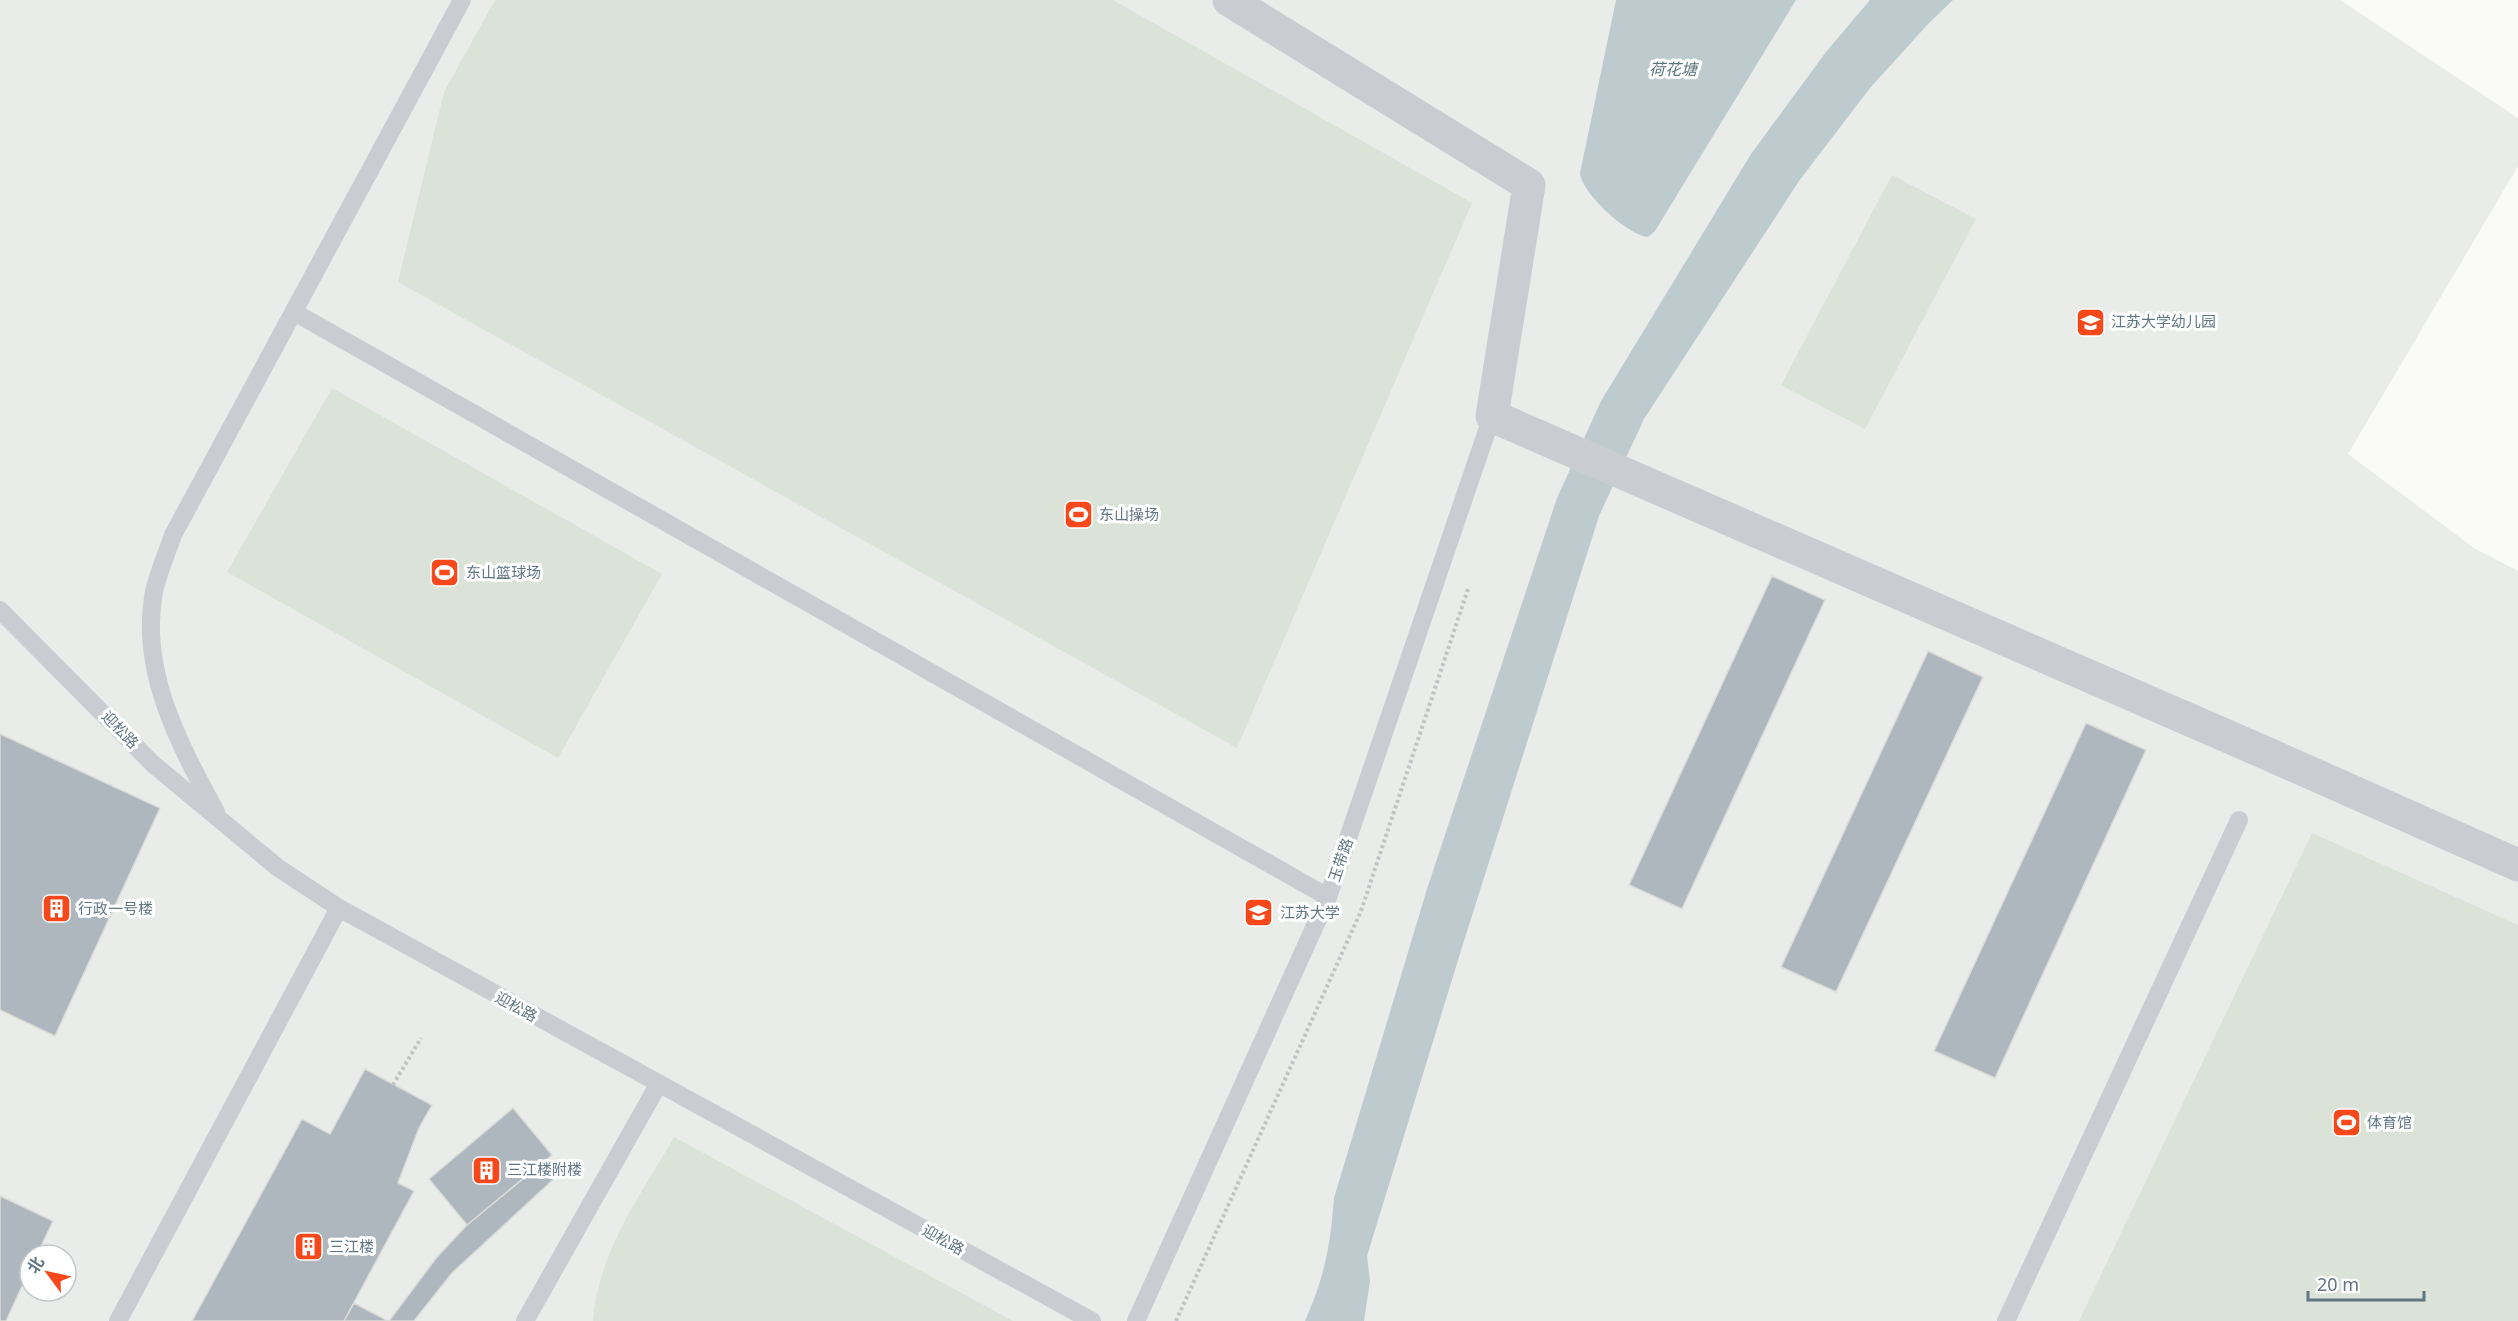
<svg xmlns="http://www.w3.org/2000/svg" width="2518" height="1321" font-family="'Noto Sans','Noto Sans SC',sans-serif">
	<rect width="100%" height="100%" fill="#fafaf7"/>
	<!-- built -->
	<path fill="#eaecea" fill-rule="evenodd" d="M 0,0 L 2340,0 L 2518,118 L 2518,166 L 2348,454 L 2474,548 L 2518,571 L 2518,1321 L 0,1321 ZM 30,1255 L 66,1255 L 66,1291 L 30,1291 Z"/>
	<!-- green -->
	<path fill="#dbe2d8" d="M 495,0 L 1113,0 L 1472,203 L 1237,748 L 398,282 L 444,92 Z
		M 1892,175 L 1976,219 L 1865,429 L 1781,385 Z
		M 332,388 L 662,574 L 558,758 L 227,572 Z
		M 2312,833 L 2518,925 L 2518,1321 L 2079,1321 Z
		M 674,1137 L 1013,1321 L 593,1321 C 598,1252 641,1195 674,1137 Z"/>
	<!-- water -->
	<path fill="#bdcbcf" d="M 1616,0 L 1796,0 L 1655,231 L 1648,237 C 1628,235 1582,194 1580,173 Z
		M 1870,0 L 1953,0 L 1929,23 L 1870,88 L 1799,181 L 1644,419 L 1599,516 L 1463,944 L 1367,1256 L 1370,1281 L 1364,1321 L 1305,1321 C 1325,1275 1330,1248 1334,1198 L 1427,889 L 1557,498 L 1601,401 L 1751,154 L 1826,52 Z"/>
	<!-- building -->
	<path fill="#adb7bd" stroke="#dcdcd9" stroke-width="1.5" d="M 1772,576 L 1825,600 L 1682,909 L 1629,885 Z
		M 1928,651 L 1983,677 L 1836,992 L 1781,967 Z
		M 2086,723 L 2146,750 L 1995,1078 L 1934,1051 Z
		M 0,734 L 160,808 L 55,1036 L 0,1010 Z
		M 365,1069 L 432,1105 L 419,1128 L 398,1183 L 414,1191 L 344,1321 L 192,1321 L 302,1119 L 330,1134 Z
		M 513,1108 L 552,1155 L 467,1225 L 429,1179 Z
		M 543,1162 L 556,1177 L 452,1273 L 414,1321 L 389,1321 L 437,1257 L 467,1225 Z
		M 0,1196 L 53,1221 L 37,1255 L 30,1255 L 30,1269 L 6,1321 L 0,1321 Z
		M 354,1303 L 388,1321 L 344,1321 Z"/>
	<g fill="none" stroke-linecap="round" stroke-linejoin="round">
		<!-- path -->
		<path stroke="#c0c3c5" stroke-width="4" stroke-dasharray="3 3" stroke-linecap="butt" d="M 393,1085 L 421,1038
			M 1176,1321 L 1361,911 L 1468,589"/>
		<!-- service -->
		<path stroke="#c9cdd1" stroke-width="18" d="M 294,312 L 1328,897
			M 0,610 L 153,764 L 277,867 L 339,908 L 1092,1321
			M 216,812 C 180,745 139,671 154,592 C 158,573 167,553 173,535 L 462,0
			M 118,1321 L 339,908
			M 525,1321 L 658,1085
			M 1136,1321 L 1328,897 L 1492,416
			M 2006,1321 L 2239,820"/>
		<!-- minor -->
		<path stroke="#c9cdd1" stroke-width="33" d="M 1229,0 L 1529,185 L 1492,416 L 2268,754 L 2518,865"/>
	</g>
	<!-- icons -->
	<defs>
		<symbol id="school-square" viewBox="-11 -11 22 22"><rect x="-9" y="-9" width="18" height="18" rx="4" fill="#f6481b" stroke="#fff"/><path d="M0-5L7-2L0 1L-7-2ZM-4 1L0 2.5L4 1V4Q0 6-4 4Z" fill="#fff"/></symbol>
		<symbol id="stadium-square" viewBox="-11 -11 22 22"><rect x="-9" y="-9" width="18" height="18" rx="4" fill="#f6481b" stroke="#fff"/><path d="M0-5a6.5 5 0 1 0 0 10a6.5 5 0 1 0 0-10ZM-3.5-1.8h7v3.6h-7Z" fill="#fff"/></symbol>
		<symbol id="building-square" viewBox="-11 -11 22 22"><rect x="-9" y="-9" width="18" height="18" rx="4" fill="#f6481b" stroke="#fff"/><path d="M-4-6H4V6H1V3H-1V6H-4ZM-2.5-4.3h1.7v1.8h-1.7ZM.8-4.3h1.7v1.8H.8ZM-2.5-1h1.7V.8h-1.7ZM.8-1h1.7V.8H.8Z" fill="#fff"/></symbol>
		<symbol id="university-square" viewBox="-11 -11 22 22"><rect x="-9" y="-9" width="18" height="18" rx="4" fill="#f6481b" stroke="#fff"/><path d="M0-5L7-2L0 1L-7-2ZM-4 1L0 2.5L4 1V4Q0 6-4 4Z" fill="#fff"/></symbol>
	</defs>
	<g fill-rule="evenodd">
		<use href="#school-square" x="2074" y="306" width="33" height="33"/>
		<use href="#stadium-square" x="1062" y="498" width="33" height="33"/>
		<use href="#stadium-square" x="428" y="556" width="33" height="33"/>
		<use href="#building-square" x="40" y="892" width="33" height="33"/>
		<use href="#university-square" x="1242" y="896" width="33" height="33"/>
		<use href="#stadium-square" x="2330" y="1106" width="33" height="33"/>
		<use href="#building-square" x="470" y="1154" width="33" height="33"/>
		<use href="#building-square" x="292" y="1230" width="33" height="33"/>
	</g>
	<g text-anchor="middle" stroke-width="6" stroke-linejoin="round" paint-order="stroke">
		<!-- poi labels -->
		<g font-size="15" fill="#617685" stroke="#fff" text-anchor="start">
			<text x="2111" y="327">江苏大学幼儿园</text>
			<text x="1099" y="520">东山操场</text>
			<text x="466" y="578">东山篮球场</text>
			<text x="78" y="914">行政一号楼</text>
			<text x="1280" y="918">江苏大学</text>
			<text x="2367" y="1128">体育馆</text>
			<text x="507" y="1175">三江楼附楼</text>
			<text x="329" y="1252">三江楼</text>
		</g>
		<!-- street labels -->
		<g font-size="15" fill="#617685" stroke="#fff">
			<text transform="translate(120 730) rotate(46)" y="5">迎松路</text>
			<text transform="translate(1341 860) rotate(-71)" y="5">玉带路</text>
			<text transform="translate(516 1007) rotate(29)" y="5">迎松路</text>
			<text transform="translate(943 1240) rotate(29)" y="5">迎松路</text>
		</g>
		<!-- water labels -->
		<g font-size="16" font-style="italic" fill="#5c767e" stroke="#fff">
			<text x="1673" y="75">荷花塘</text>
		</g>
	</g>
	<!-- north arrow -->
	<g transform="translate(48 1273) rotate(303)"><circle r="28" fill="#ffffff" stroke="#c0c8ce" stroke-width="1.5"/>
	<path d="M0-4.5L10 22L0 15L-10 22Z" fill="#f6481b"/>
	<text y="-9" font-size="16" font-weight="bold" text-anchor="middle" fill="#617685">北</text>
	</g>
	<!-- scale -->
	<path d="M2308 1291v9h116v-9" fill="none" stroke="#617685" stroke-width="3"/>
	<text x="2317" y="1291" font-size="18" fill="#617685" stroke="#ffffff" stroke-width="4.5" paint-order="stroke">20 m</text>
</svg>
